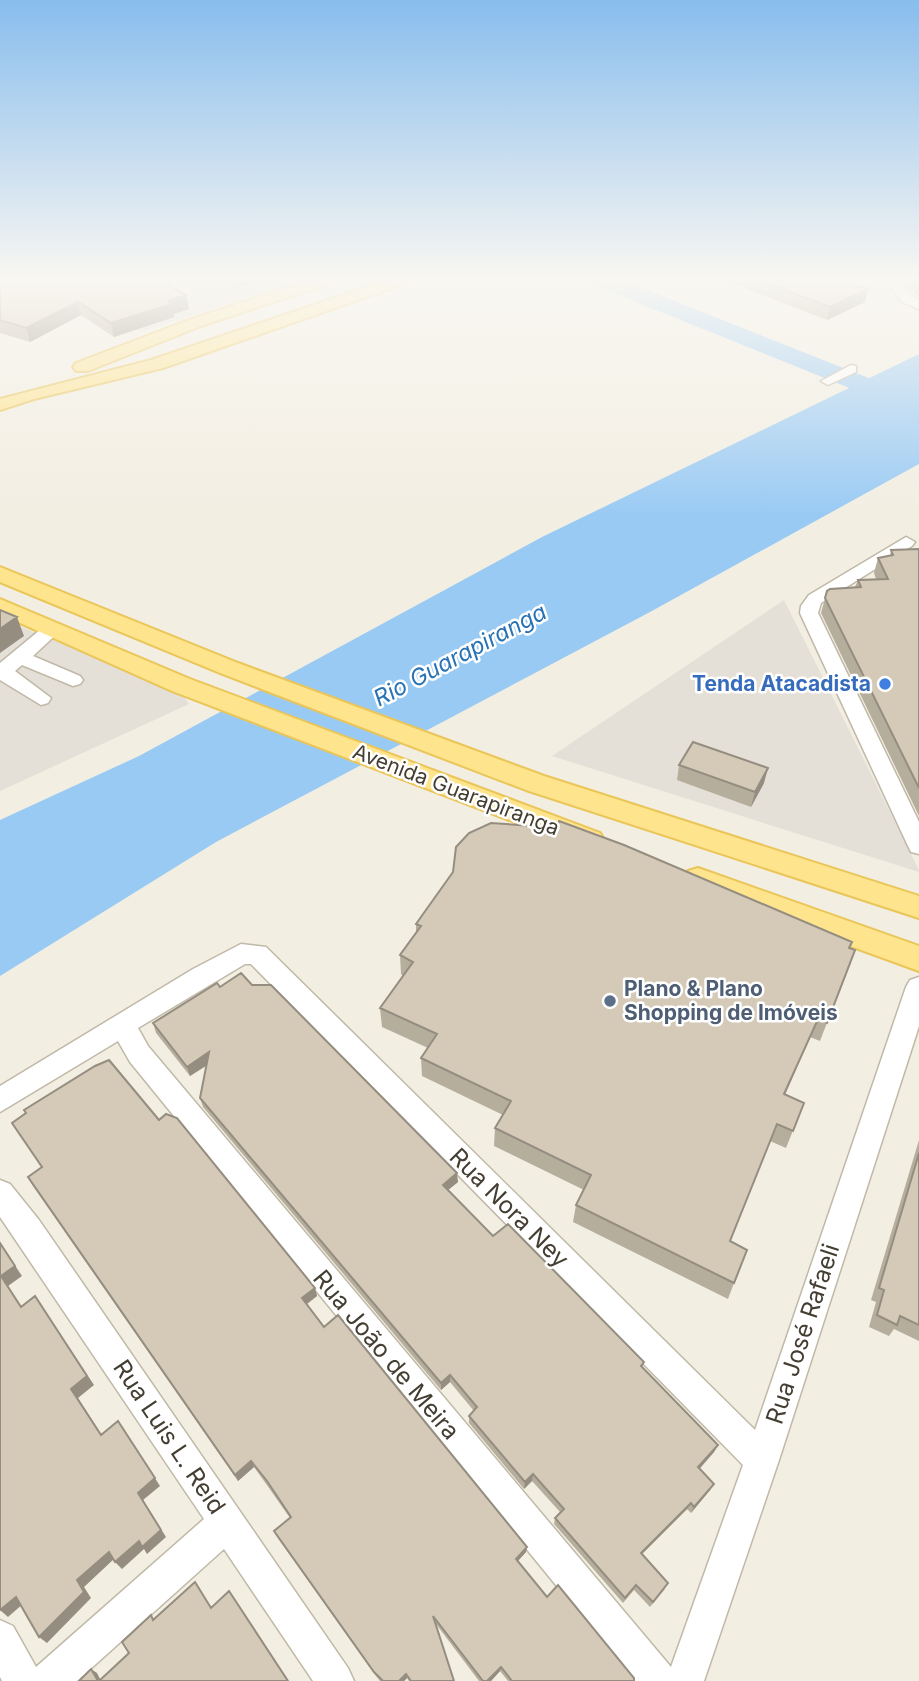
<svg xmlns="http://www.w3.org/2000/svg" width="919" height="1681" font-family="Inter,sans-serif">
	<rect width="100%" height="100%" fill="#f2eee2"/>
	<!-- industrial -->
	<path fill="#e4dfd7" d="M 26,281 L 299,281 L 140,332 L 80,296 Z
		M 784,600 L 919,870 L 919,872 L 552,756 Z
		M 0,618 L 182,694 L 189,704 L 0,791 Z"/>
	<!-- water -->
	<path fill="#99caf4" d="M 919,354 L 919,464 L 650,612 L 216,842 L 0,976 L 0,820 L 139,756 L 542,537 Z"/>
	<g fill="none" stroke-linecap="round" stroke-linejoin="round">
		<!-- river -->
		<path fill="#99caf4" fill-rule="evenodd" d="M 592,281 L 624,281 L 919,398 L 919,416 L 596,286 Z"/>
		<defs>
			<path id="minor" d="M 886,281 L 898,281 L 912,296 L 919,300 L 919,309 L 902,302 Z
				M 851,365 L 856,366 L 856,372 L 828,385 L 821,381 Z
				M 906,537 L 915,542 L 912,546 L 821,603 L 818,613 L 919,822 L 919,854 L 911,852 L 908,846 L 800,613 L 801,606 L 809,595 Z
				M 53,623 L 62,629 L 33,656 L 80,676 L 83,680 L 80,684 L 73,686 L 22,665 L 15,671 L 51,698 L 48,703 L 41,705 L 0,680 L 0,663 L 46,625 Z
				M 241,944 L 266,947 L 755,1430 L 906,987 L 910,980 L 919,977 L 919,1026 L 779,1460 L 704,1681 L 634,1681 L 130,1062 L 118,1041 L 0,1112 L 0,1086 L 193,969 ZM 245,964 L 251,964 L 743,1465 L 671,1667 L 148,1046 L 138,1028 Z
				M 0,1180 L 10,1184 L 39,1220 L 348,1668 L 354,1681 L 313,1681 L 224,1549 L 77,1681 L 2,1681 L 0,1677 L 0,1620 L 13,1626 L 36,1667 L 204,1519 L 0,1217 Z"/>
			<path id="major" d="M 308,281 L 331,281 L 328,284 L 201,326 L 88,371 L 76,371 L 73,367 L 76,363 L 189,320 Z
				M 385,281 L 407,281 L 404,284 L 163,368 L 34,399 L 0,410 L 0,399 L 151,360 Z
				M 0,567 L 238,663 L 544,776 L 919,896 L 919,918 L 526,790 L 220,673 L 0,582 Z
				M 0,599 L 190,679 L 600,833 L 604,840 L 600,847 L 590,850 L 580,847 L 172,691 L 0,614 Z
				M 698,868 L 919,946 L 919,971 L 688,887 L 684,879 L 688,871 Z"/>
		</defs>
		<!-- minor casing -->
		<use href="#minor" stroke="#c1b9a7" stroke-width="3"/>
		<!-- major casing -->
		<use href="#major" stroke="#eac558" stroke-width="4"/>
		<!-- minor -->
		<use href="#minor" fill="#fff" fill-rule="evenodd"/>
		<!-- major -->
		<use href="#major" fill="#ffe48e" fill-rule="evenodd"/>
	</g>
	<!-- wall -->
	<path fill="#b6ae9d" d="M 0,281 L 174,281 L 166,283 L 186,295 L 189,309 L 174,314 L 174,317 L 114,337 L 81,315 L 30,342 L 0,333 Z
		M 221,281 L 258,281 L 236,288 Z
		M 726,281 L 844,281 L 865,302 L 827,320 Z
		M 902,281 L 919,281 L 919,297 Z
		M 919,549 L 919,816 L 821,613 L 827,591 L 855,587 L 858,580 L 876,579 L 874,573 L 878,558 L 890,556 L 891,550 Z
		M 679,765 L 764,783 L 751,807 L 677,780 Z
		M 416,924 L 850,948 L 855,950 L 820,1041 L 810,1037 L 785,1095 L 804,1103 L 786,1148 L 770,1141 L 730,1241 L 734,1283 L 728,1299 L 573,1222 L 576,1205 L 584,1190 L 494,1146 L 495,1128 L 503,1115 L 422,1076 L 421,1058 L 428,1048 L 382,1027 L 380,1008 L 403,976 L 401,974 L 400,955 L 416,932 Z
		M 252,985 L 458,1182 L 448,1190 L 493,1236 L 644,1362 L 642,1368 L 718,1445 L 714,1452 L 699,1469 L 710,1490 L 691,1513 L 687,1509 L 642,1554 L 665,1589 L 650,1607 L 634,1590 L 623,1603 L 554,1524 L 555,1518 L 560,1512 L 532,1481 L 524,1489 L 469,1423 L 469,1416 L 474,1411 L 450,1382 L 441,1390 L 203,1107 L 200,1098 L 207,1065 L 190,1076 L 156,1033 L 153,1023 L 220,987 Z
		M 159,1120 L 315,1288 L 317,1296 L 307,1304 L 324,1327 L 526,1552 L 518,1561 L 547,1597 L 634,1681 L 508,1681 L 500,1671 L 491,1681 L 479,1681 L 436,1624 L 454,1681 L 409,1681 L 407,1678 L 404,1681 L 380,1681 L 376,1676 L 277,1537 L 274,1531 L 290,1518 L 269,1488 L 254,1467 L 238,1481 L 33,1186 L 28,1177 L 42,1168 L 12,1123 Z
		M 919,1140 L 919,1341 L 894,1329 L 889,1336 L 869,1327 L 876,1302 L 871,1300 Z"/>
	<!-- shaded-wall -->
	<path fill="#948d80" d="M 235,281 L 258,281 L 236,288 Z
		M 868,289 L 865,302 L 827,320 L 830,307 Z
		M 186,295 L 189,309 L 174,314 L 174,317 L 114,337 L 111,323 Z
		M 78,302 L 81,315 L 30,342 L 26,328 Z
		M 17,617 L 24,636 L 0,653 L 0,629 Z
		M 768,768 L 764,783 L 751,807 L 755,792 Z
		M 818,1019 L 810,1037 L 777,1112 L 784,1094 Z
		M 209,1052 L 212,1062 L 190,1076 L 187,1067 Z
		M 457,1173 L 458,1182 L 443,1194 L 443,1185 Z
		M 0,1243 L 22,1276 L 8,1286 L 1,1276 Z
		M 315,1288 L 317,1296 L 304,1306 L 302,1298 Z
		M 35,1296 L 94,1385 L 78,1398 L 107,1443 L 71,1389 Z
		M 450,1375 L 450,1382 L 441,1390 L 441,1383 Z
		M 118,1421 L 160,1486 L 143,1500 L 166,1537 L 147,1554 L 144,1549 L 122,1569 L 115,1562 L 139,1541 L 138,1493 Z
		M 718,1445 L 714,1452 L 695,1474 L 698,1467 Z
		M 251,1461 L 254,1467 L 238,1481 L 235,1475 Z
		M 533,1474 L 532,1481 L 524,1489 L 525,1482 Z
		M 714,1484 L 710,1490 L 691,1513 L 694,1507 Z
		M 691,1503 L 687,1509 L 638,1558 L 641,1553 Z
		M 527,1547 L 526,1552 L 515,1564 L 516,1559 Z
		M 109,1552 L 115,1558 L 84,1587 L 91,1598 L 47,1643 L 39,1637 L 77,1580 Z
		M 16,1597 L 24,1603 L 8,1617 L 0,1610 Z
		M 501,1667 L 500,1671 L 491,1681 L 487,1681 Z
		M 91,1669 L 97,1673 L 101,1681 L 98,1681 Z
		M 406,1674 L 407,1678 L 404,1681 L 399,1681 Z"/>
	<!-- building -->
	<path fill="#d4cab7" stroke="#948d80" stroke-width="2" d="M 0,281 L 161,281 L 186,295 L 168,301 L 172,304 L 111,323 L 78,302 L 26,328 L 0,320 Z
		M 761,281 L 844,281 L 868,289 L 830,307 Z
		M 919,549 L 919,788 L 825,598 L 827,591 L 830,589 L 861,587 L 858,580 L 888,579 L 878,558 L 893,555 L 891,550 Z
		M 0,610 L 17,617 L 0,629 Z
		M 693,742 L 768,768 L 755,792 L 679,765 Z
		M 559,821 L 624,845 L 852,942 L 849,948 L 855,950 L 827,1023 L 818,1019 L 784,1094 L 804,1103 L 793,1131 L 777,1124 L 730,1241 L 747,1250 L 734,1283 L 576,1205 L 591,1175 L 495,1128 L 511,1101 L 421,1058 L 437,1034 L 380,1008 L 413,962 L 400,955 L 421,926 L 416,924 L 453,872 L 456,847 L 469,833 L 491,823 L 533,826 L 555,833 Z
		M 241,973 L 252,985 L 271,985 L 457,1173 L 443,1185 L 493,1236 L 508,1224 L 644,1362 L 641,1366 L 718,1445 L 698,1467 L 714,1484 L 694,1507 L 691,1503 L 641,1553 L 668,1583 L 653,1602 L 636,1585 L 625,1598 L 555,1518 L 564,1509 L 533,1474 L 525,1482 L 469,1416 L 477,1407 L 450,1375 L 441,1383 L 200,1098 L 209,1052 L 187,1067 L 153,1023 L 217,983 L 220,987 Z
		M 109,1060 L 159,1120 L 166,1114 L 177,1118 L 315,1288 L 302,1298 L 324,1327 L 338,1315 L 527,1547 L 516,1559 L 547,1597 L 558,1585 L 634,1678 L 634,1681 L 512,1681 L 501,1667 L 487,1681 L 483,1681 L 433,1616 L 454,1681 L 411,1681 L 406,1674 L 399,1681 L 383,1681 L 374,1672 L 274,1531 L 291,1517 L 267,1481 L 251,1461 L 235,1475 L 28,1177 L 42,1167 L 12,1123 L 26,1113 L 24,1110 L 95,1066 Z
		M 919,1153 L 919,1325 L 900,1316 L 897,1325 L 877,1315 L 884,1290 L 879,1288 Z
		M 0,1243 L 15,1266 L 1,1276 L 21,1307 L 35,1296 L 87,1376 L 71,1389 L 101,1435 L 118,1421 L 155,1478 L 138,1493 L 161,1530 L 142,1547 L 139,1541 L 115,1562 L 109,1552 L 77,1580 L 84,1592 L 39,1637 L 16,1597 L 0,1610 Z
		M 195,1582 L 211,1608 L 229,1591 L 288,1681 L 99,1681 L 129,1653 L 122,1642 L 151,1615 L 153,1620 Z
		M 91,1669 L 98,1681 L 79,1681 Z"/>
	<!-- sky -->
	<linearGradient id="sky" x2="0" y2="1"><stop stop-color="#88bded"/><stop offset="0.54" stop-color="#f9f7f2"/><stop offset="1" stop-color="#f9f7f2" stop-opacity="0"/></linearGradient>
	<rect width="919" height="516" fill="url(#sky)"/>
	<!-- markers -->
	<circle fill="#3f7fe0" stroke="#fff" stroke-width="2.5" cx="885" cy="684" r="7"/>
	<circle fill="#5c6f8a" stroke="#fff" stroke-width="2.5" cx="610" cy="1001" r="7"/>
	<g text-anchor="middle" stroke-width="5" stroke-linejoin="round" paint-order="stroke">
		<!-- shop labels -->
		<g font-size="21" font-weight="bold" fill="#366cbe" stroke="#fff" text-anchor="end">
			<text x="871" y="691">Tenda Atacadista</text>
		</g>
		<!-- street labels -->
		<g font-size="21" fill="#443e32" stroke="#fff">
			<text transform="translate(456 790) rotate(21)" y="7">Avenida Guarapiranga</text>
		</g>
		<!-- service labels -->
		<g font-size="21" font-weight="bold" fill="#4e5e75" stroke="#fff" text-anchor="start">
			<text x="624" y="996">Plano &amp; Plano<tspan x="624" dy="24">Shopping de Imóveis</tspan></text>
		</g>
		<!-- water labels -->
		<g font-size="23" font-style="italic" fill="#2772b4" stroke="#fff">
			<text transform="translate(460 655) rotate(-28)" y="8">Rio Guarapiranga</text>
		</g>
		<!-- near-street labels -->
		<g font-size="24" fill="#443e32" stroke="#fff">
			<text transform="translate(509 1208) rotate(45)" y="8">Rua Nora Ney</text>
			<text transform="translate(803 1334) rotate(-72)" y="8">Rua José Rafaeli</text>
			<text transform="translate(386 1355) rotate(50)" y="8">Rua João de Meira</text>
			<text transform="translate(169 1437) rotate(56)" y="8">Rua Luis L. Reid</text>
		</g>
	</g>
</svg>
